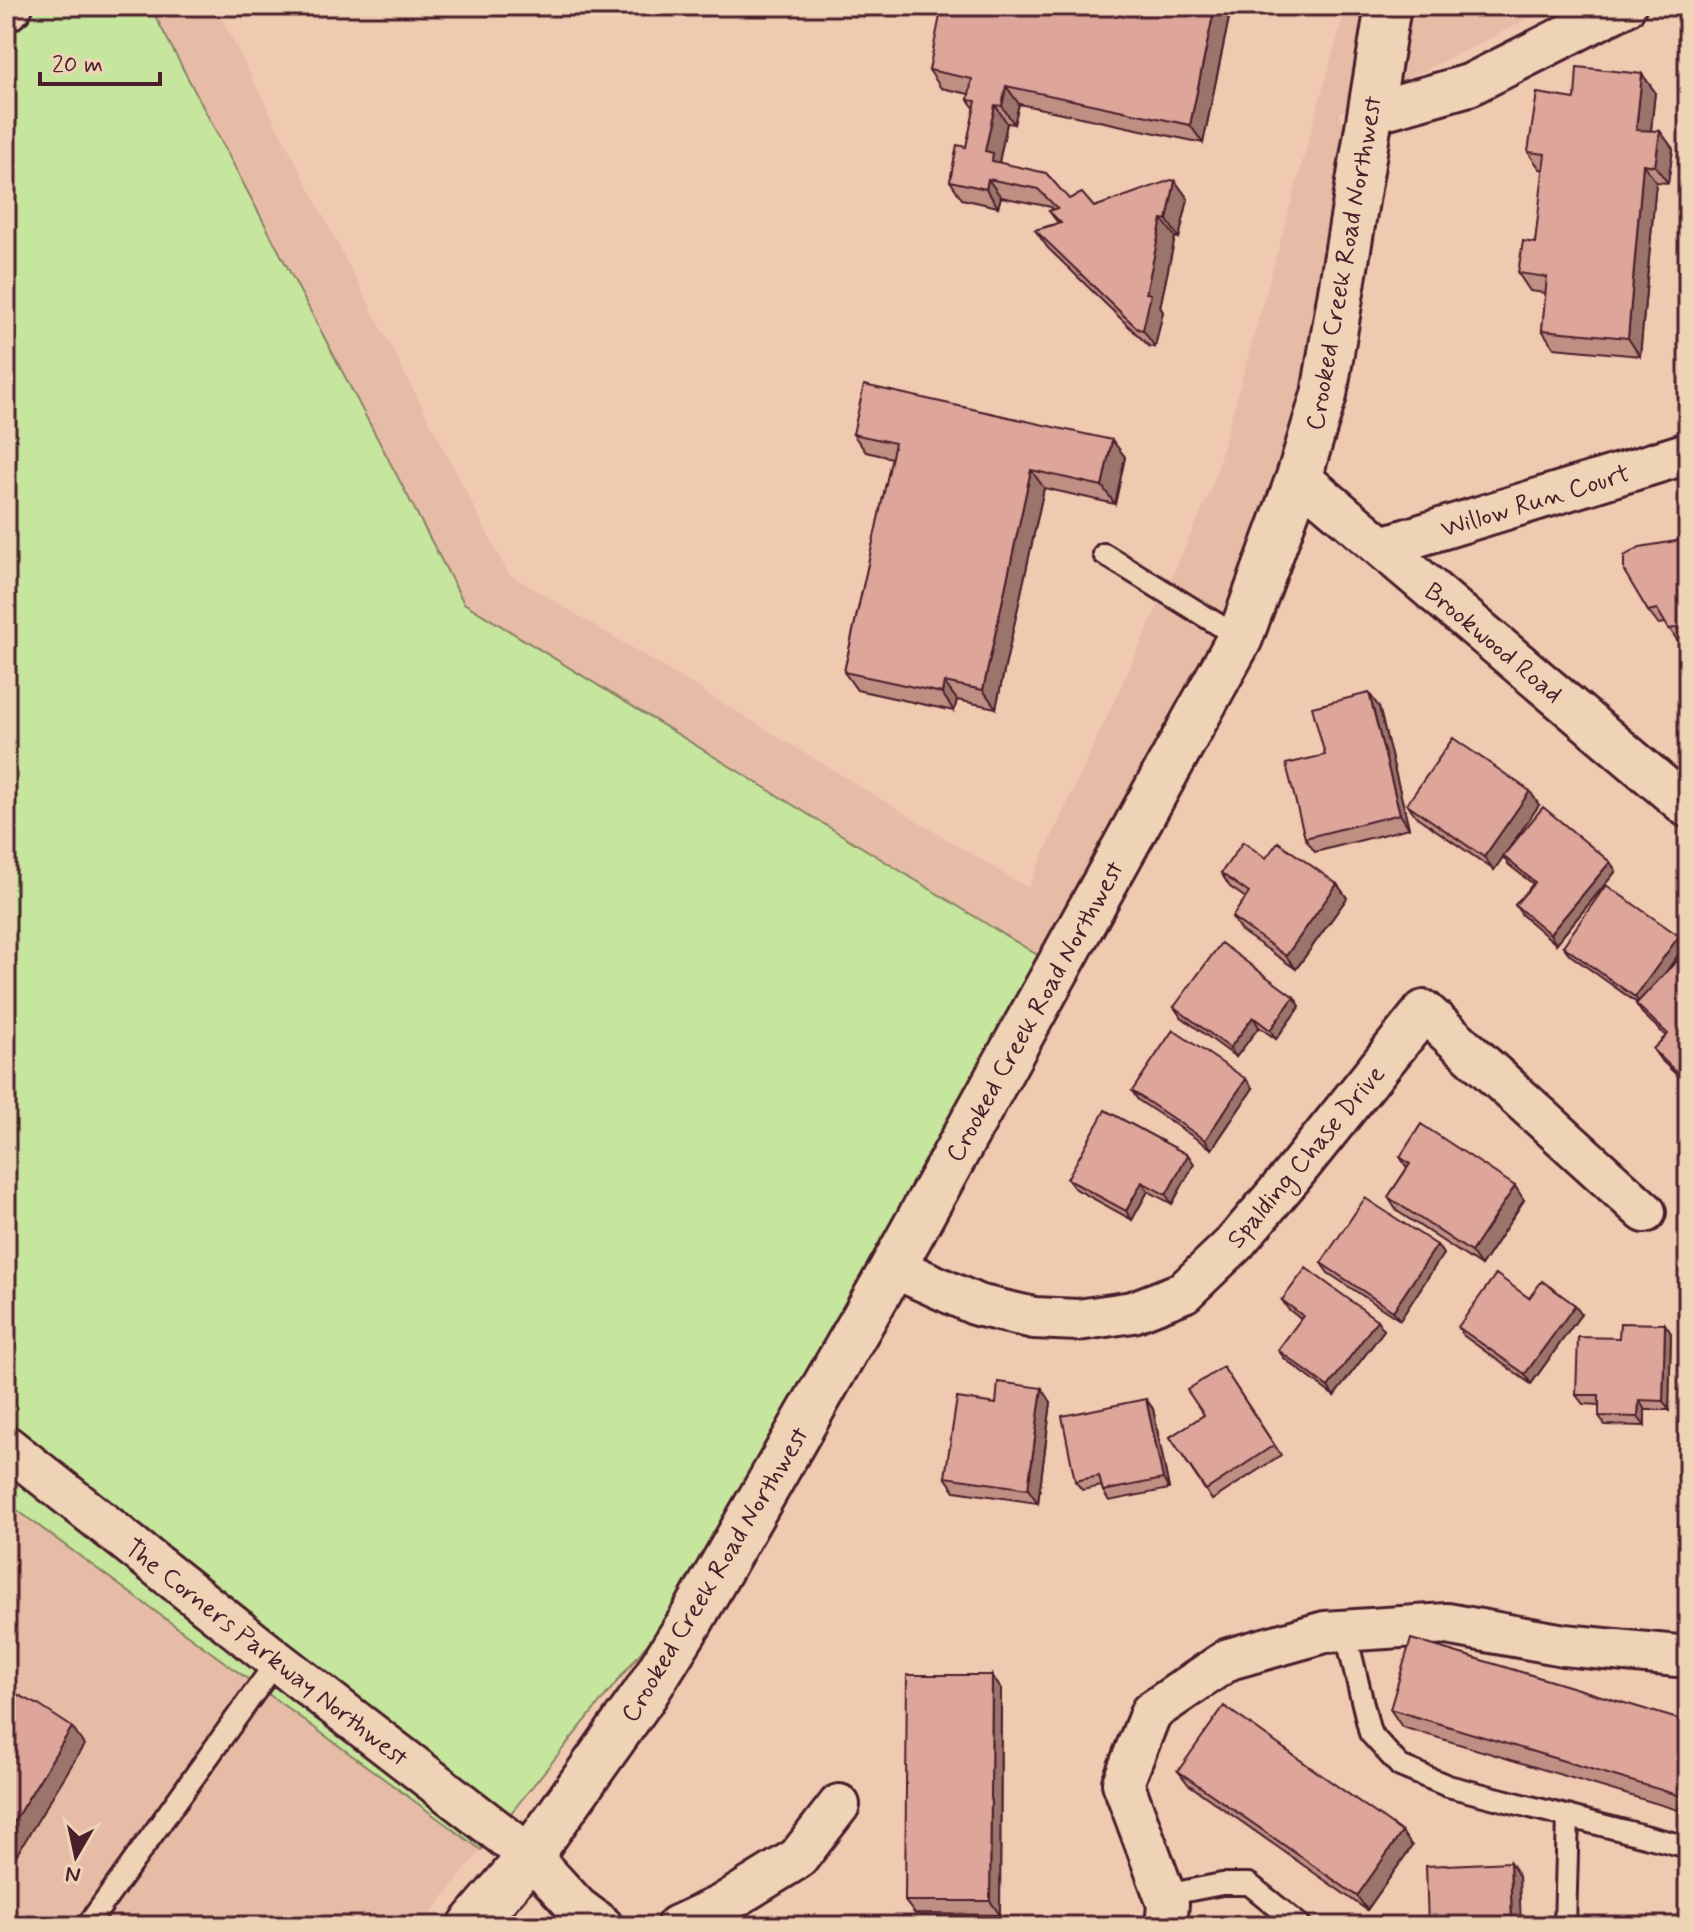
<svg xmlns="http://www.w3.org/2000/svg" width="1694" height="1932" font-family="Mynerve,sans-serif">
	<rect width="100%" height="100%" fill="#efcab1"/>
	<filter id="ink" filterUnits="userSpaceOnUse"><feTurbulence type="fractalNoise" baseFrequency=".0125" numOctaves="2"/><feDisplacementMap in="SourceGraphic" scale="16" xChannelSelector="R" yChannelSelector="G"/><feConvolveMatrix kernelMatrix="1 2 1 2 8 2 1 2 1" color-interpolation-filters="sRGB"/></filter>
	<g filter="url(#ink)">
		<!-- built -->
		<path fill="#e7bca7" d="M 150,6 L 215,6 L 508,573 L 1028,888 L 1210,493 L 1346,6 L 1554,6 L 1340,113 L 1369,207 L 1272,544 L 1044,959 L 464,603 Z
			M 6,1502 L 481,1850 L 421,1926 L 6,1926 Z"/>
		<!-- green -->
		<path fill="#c6e59d" stroke="#888264" stroke-width="2" d="M 6,6 L 150,6 L 464,603 L 1044,959 L 746,1522 L 481,1850 L 6,1502 Z"/>
		<g fill="none" stroke-linecap="round" stroke-linejoin="round">
			<defs>
				<path id="service" d="M 1104,554 L 1240,638
					M 1345,1630 L 1370,1733 L 1400,1766 L 1448,1786 L 1688,1847
					M 1165,1895 L 1222,1884 L 1249,1884 L 1301,1926
					M 87,1926 L 277,1661
					M 1565,1926 L 1568,1816"/>
				<path id="minor" d="M 6,11 L 12,6
					M 1370,113 L 1469,85 L 1625,6
					M 1299,477 L 1688,807
					M 1382,547 L 1688,453
					M 893,1267 L 977,1305 L 1034,1318 L 1078,1320 L 1133,1312 L 1184,1292 L 1235,1243 L 1291,1177 L 1424,1011 L 1645,1212
					M 6,1446 L 277,1661 L 530,1856 L 578,1908 L 602,1926
					M 677,1926 L 722,1905 L 798,1858 L 839,1805
					M 1166,1926 L 1168,1904 L 1123,1783 L 1151,1712 L 1229,1659 L 1325,1632 L 1447,1624 L 1564,1645 L 1688,1657"/>
				<path id="tertiary" d="M 471,1926 L 530,1856 L 645,1694 L 690,1622 L 893,1267 L 1240,638 L 1299,477 L 1324,395 L 1388,6"/>
			</defs>
			<!-- service casing -->
			<use href="#service" stroke="#4a1f2b" stroke-width="26"/>
			<!-- minor casing -->
			<use href="#minor" stroke="#4a1f2b" stroke-width="46"/>
			<!-- tertiary casing -->
			<use href="#tertiary" stroke="#4a1f2b" stroke-width="50"/>
			<!-- service -->
			<use href="#service" stroke="#efd3b6" stroke-width="20"/>
			<!-- minor -->
			<use href="#minor" stroke="#efd3b6" stroke-width="40"/>
			<!-- tertiary -->
			<use href="#tertiary" stroke="#efd3b6" stroke-width="44"/>
		</g>
		<!-- wall -->
		<path fill="#bf8f84" stroke="#4a1f2b" stroke-width="2" d="M 1230,13 L 1203,143 L 1019,104 L 1014,124 L 1007,123 L 999,162 L 1069,199 L 1094,207 L 1175,181 L 1188,199 L 1179,238 L 1175,237 L 1160,307 L 1163,312 L 1155,347 L 1150,347 L 1048,248 L 1035,230 L 1058,223 L 1049,211 L 1053,210 L 1051,207 L 1001,197 L 998,207 L 962,199 L 950,181 L 966,147 L 975,109 L 968,100 L 969,94 L 941,88 L 929,70 Z
			M 1642,74 L 1655,92 L 1651,131 L 1660,131 L 1673,149 L 1668,183 L 1656,182 L 1640,356 L 1554,348 L 1542,330 L 1546,293 L 1530,291 L 1518,273 L 1535,243 L 1544,170 L 1540,169 L 1528,152 L 1575,99 Z
			M 853,434 L 1112,440 L 1125,457 L 1115,504 L 1044,488 L 996,708 L 957,700 L 954,711 L 857,690 L 844,672 L 892,458 L 866,452 Z
			M 1688,539 L 1688,641 L 1679,643 L 1666,623 L 1658,624 L 1648,611 Z
			M 1379,707 L 1409,828 L 1315,852 L 1305,838 L 1325,755 Z
			M 1407,804 L 1539,805 L 1511,845 L 1610,862 L 1616,871 L 1556,944 L 1522,915 L 1515,905 L 1533,884 L 1509,865 L 1503,857 L 1494,870 L 1417,817 Z
			M 1266,858 L 1337,884 L 1347,898 L 1296,969 L 1241,931 L 1232,917 L 1246,898 L 1230,887 L 1221,873 Z
			M 1685,945 L 1667,971 L 1688,957 L 1688,1086 L 1660,1059 L 1653,1049 L 1666,1036 L 1642,1013 L 1636,1004 L 1637,1003 L 1570,955 L 1563,946 Z
			M 1294,997 L 1300,1006 L 1276,1039 L 1259,1027 L 1236,1057 L 1180,1016 L 1174,1007 Z
			M 1253,1088 L 1212,1149 L 1138,1100 L 1132,1091 Z
			M 1188,1155 L 1194,1164 L 1172,1204 L 1148,1191 L 1132,1220 L 1074,1188 L 1067,1179 Z
			M 1400,1157 L 1524,1200 L 1481,1266 L 1397,1211 L 1388,1197 L 1407,1168 Z
			M 1437,1245 L 1443,1254 L 1400,1320 L 1328,1273 L 1321,1263 Z
			M 1529,1298 L 1581,1314 L 1531,1384 L 1464,1336 L 1458,1327 Z
			M 1282,1300 L 1384,1330 L 1334,1396 L 1285,1359 L 1278,1350 L 1301,1319 L 1288,1309 Z
			M 1671,1333 L 1669,1410 L 1645,1410 L 1645,1426 L 1605,1425 L 1599,1416 L 1599,1405 L 1583,1404 L 1576,1395 L 1619,1338 Z
			M 1223,1367 L 1281,1455 L 1212,1500 L 1170,1437 L 1204,1415 Z
			M 1146,1399 L 1153,1409 L 1169,1489 L 1109,1501 L 1103,1491 L 1102,1486 L 1082,1490 L 1075,1481 Z
			M 1051,1402 L 1038,1503 L 955,1491 L 945,1477 L 996,1404 Z
			M 992,1675 L 1001,1689 L 1000,1915 L 915,1914 L 905,1901 Z
			M 1390,1709 L 1688,1722 L 1688,1813 L 1402,1727 Z
			M 1178,1771 L 1412,1846 L 1367,1910 L 1188,1784 Z"/>
		<!-- shaded-wall -->
		<path fill="#9b746c" stroke="#4a1f2b" stroke-width="2" d="M 1215,6 L 1225,6 L 1230,13 L 1203,143 L 1190,125 Z
			M 1642,74 L 1655,92 L 1649,148 L 1636,130 Z
			M 1006,86 L 1019,104 L 1014,124 L 1002,106 Z
			M 995,105 L 1007,123 L 999,162 L 1005,179 L 985,151 Z
			M 1660,131 L 1673,149 L 1668,183 L 1655,166 Z
			M 1643,164 L 1656,182 L 1640,356 L 1628,338 Z
			M 988,179 L 1001,197 L 998,207 L 986,189 Z
			M 1175,181 L 1188,199 L 1179,238 L 1167,220 Z
			M 1162,219 L 1175,237 L 1160,307 L 1163,312 L 1155,347 L 1143,330 L 1146,293 Z
			M 1112,440 L 1125,457 L 1115,504 L 1102,486 Z
			M 1031,470 L 1044,488 L 996,708 L 983,690 Z
			M 944,682 L 957,700 L 954,711 L 942,693 Z
			M 1369,693 L 1379,707 L 1409,828 L 1400,814 Z
			M 1530,791 L 1539,805 L 1494,870 L 1484,857 Z
			M 1610,862 L 1616,871 L 1556,944 L 1550,934 Z
			M 1337,884 L 1347,898 L 1296,969 L 1286,956 Z
			M 1679,936 L 1685,945 L 1642,1006 L 1635,997 Z
			M 1294,997 L 1300,1006 L 1276,1039 L 1270,1030 Z
			M 1253,1017 L 1259,1027 L 1236,1057 L 1230,1048 Z
			M 1246,1079 L 1253,1088 L 1212,1149 L 1205,1140 Z
			M 1188,1155 L 1194,1164 L 1172,1204 L 1166,1195 Z
			M 1142,1182 L 1148,1191 L 1132,1220 L 1126,1211 Z
			M 1515,1186 L 1524,1200 L 1481,1266 L 1471,1252 Z
			M 1437,1245 L 1443,1254 L 1400,1320 L 1393,1311 Z
			M 1575,1305 L 1581,1314 L 1531,1384 L 1525,1374 Z
			M 1377,1320 L 1384,1330 L 1334,1396 L 1328,1387 Z
			M 1665,1324 L 1671,1333 L 1669,1410 L 1663,1401 Z
			M 1042,1388 L 1051,1402 L 1038,1503 L 1028,1489 Z
			M 1146,1399 L 1153,1409 L 1169,1489 L 1163,1479 Z
			M 1639,1400 L 1645,1410 L 1645,1426 L 1638,1417 Z
			M 992,1675 L 1001,1689 L 1000,1915 L 990,1901 Z
			M 72,1727 L 84,1745 L 6,1872 L 6,1834 Z
			M 1402,1832 L 1412,1846 L 1367,1910 L 1357,1896 Z
			M 1510,1862 L 1519,1876 L 1521,1926 L 1512,1926 Z"/>
		<!-- building -->
		<path fill="#dea69a" stroke="#4a1f2b" stroke-width="2" d="M 942,6 L 1215,6 L 1190,125 L 1006,86 L 1002,106 L 995,105 L 985,151 L 993,153 L 992,161 L 1046,173 L 1069,199 L 1082,193 L 1094,207 L 1171,180 L 1175,181 L 1167,220 L 1162,219 L 1146,293 L 1151,294 L 1143,330 L 1138,329 L 1035,230 L 1061,223 L 1049,211 L 1057,208 L 1038,189 L 988,179 L 986,189 L 950,181 L 957,145 L 966,147 L 976,101 L 968,100 L 972,79 L 929,70 Z
			M 1577,67 L 1642,74 L 1636,130 L 1660,131 L 1655,166 L 1643,164 L 1628,338 L 1542,330 L 1547,277 L 1518,273 L 1523,241 L 1535,243 L 1545,154 L 1528,152 L 1537,93 L 1575,99 Z
			M 864,385 L 1112,440 L 1102,486 L 1031,470 L 983,690 L 944,682 L 942,693 L 844,672 L 895,443 L 853,434 Z
			M 1688,539 L 1688,626 L 1669,629 L 1657,609 L 1648,611 L 1624,571 L 1624,556 L 1640,547 Z
			M 1369,693 L 1400,814 L 1305,838 L 1286,764 L 1325,755 L 1312,707 Z
			M 1453,738 L 1530,791 L 1484,857 L 1407,804 Z
			M 1543,807 L 1610,862 L 1550,934 L 1515,905 L 1535,882 L 1503,856 Z
			M 1243,842 L 1266,858 L 1278,842 L 1337,884 L 1286,956 L 1232,917 L 1249,893 L 1221,873 Z
			M 1606,885 L 1679,936 L 1635,997 L 1563,946 Z
			M 1221,943 L 1294,997 L 1270,1030 L 1253,1017 L 1230,1048 L 1174,1007 Z
			M 1684,953 L 1688,957 L 1688,1070 L 1681,1077 L 1653,1049 L 1668,1034 L 1636,1004 Z
			M 1173,1030 L 1246,1079 L 1205,1140 L 1132,1091 Z
			M 1105,1110 L 1188,1155 L 1166,1195 L 1142,1182 L 1126,1211 L 1067,1179 Z
			M 1421,1124 L 1515,1186 L 1471,1252 L 1388,1197 L 1410,1164 L 1400,1157 Z
			M 1365,1198 L 1437,1245 L 1393,1311 L 1321,1263 Z
			M 1306,1268 L 1377,1320 L 1328,1387 L 1278,1350 L 1303,1316 L 1282,1300 Z
			M 1496,1274 L 1529,1298 L 1542,1281 L 1575,1305 L 1525,1374 L 1458,1327 Z
			M 1620,1323 L 1665,1324 L 1663,1401 L 1639,1400 L 1638,1417 L 1599,1416 L 1599,1395 L 1576,1395 L 1578,1337 L 1619,1338 Z
			M 1223,1367 L 1274,1445 L 1206,1490 L 1170,1437 L 1204,1415 L 1187,1390 Z
			M 998,1382 L 1042,1388 L 1028,1489 L 945,1477 L 957,1398 L 996,1404 Z
			M 1146,1399 L 1163,1479 L 1103,1491 L 1099,1476 L 1075,1481 L 1062,1416 Z
			M 1411,1639 L 1688,1722 L 1688,1798 L 1390,1709 Z
			M 907,1675 L 992,1675 L 990,1901 L 905,1901 Z
			M 6,1689 L 37,1704 L 72,1727 L 6,1834 Z
			M 1224,1706 L 1402,1832 L 1357,1896 L 1178,1771 Z
			M 1510,1862 L 1512,1926 L 1428,1926 L 1426,1866 Z"/>
	</g>
	<g text-anchor="middle" stroke-width="6" stroke-linejoin="round" paint-order="stroke">
		<!-- street labels -->
		<g font-size="26" fill="#4a1f2b" stroke="#efd3b6">
			<text transform="translate(1343 263) rotate(-80)" y="9">Crooked Creek Road Northwest</text>
			<text transform="translate(1535 500) rotate(-17)" y="9">Willow Run Court</text>
			<text transform="translate(1494 642) rotate(40)" y="9">Brookwood Road</text>
			<text transform="translate(1034 1011) rotate(-61)" y="9">Crooked Creek Road Northwest</text>
			<text transform="translate(1305 1156) rotate(-50)" y="9">Spalding Chase Drive</text>
			<text transform="translate(714 1574) rotate(-59)" y="9">Crooked Creek Road Northwest</text>
			<text transform="translate(267 1652) rotate(38)" y="9">The Corners Parkway Northwest</text>
		</g>
	</g>
	<!-- margin -->
	<rect width="1694" height="1932" fill="none" stroke="#efd3b6" stroke-width="32"/>
	<rect x="16" y="16" width="1662" height="1900" fill="none" stroke="#4a1f2b" stroke-width="3" filter="url(#ink)"/>
	<!-- north arrow -->
	<g transform="translate(76 1856) rotate(189)" stroke="#efd3b6" stroke-width="6" paint-order="stroke">
	<path d="M0-6L14 30L0 20L-14 30Z" fill="#4a1f2b"/>
	<text y="-12" font-size="22" font-weight="bold" text-anchor="middle" fill="#4a1f2b">N</text>
	</g>
	<!-- scale -->
	<path d="M40 72v12h120v-12" fill="none" stroke="#4a1f2b" stroke-width="4"/>
	<text x="52" y="72" font-size="24" fill="#4a1f2b" stroke="#efd3b6" stroke-width="6" paint-order="stroke">20 m</text>
</svg>
